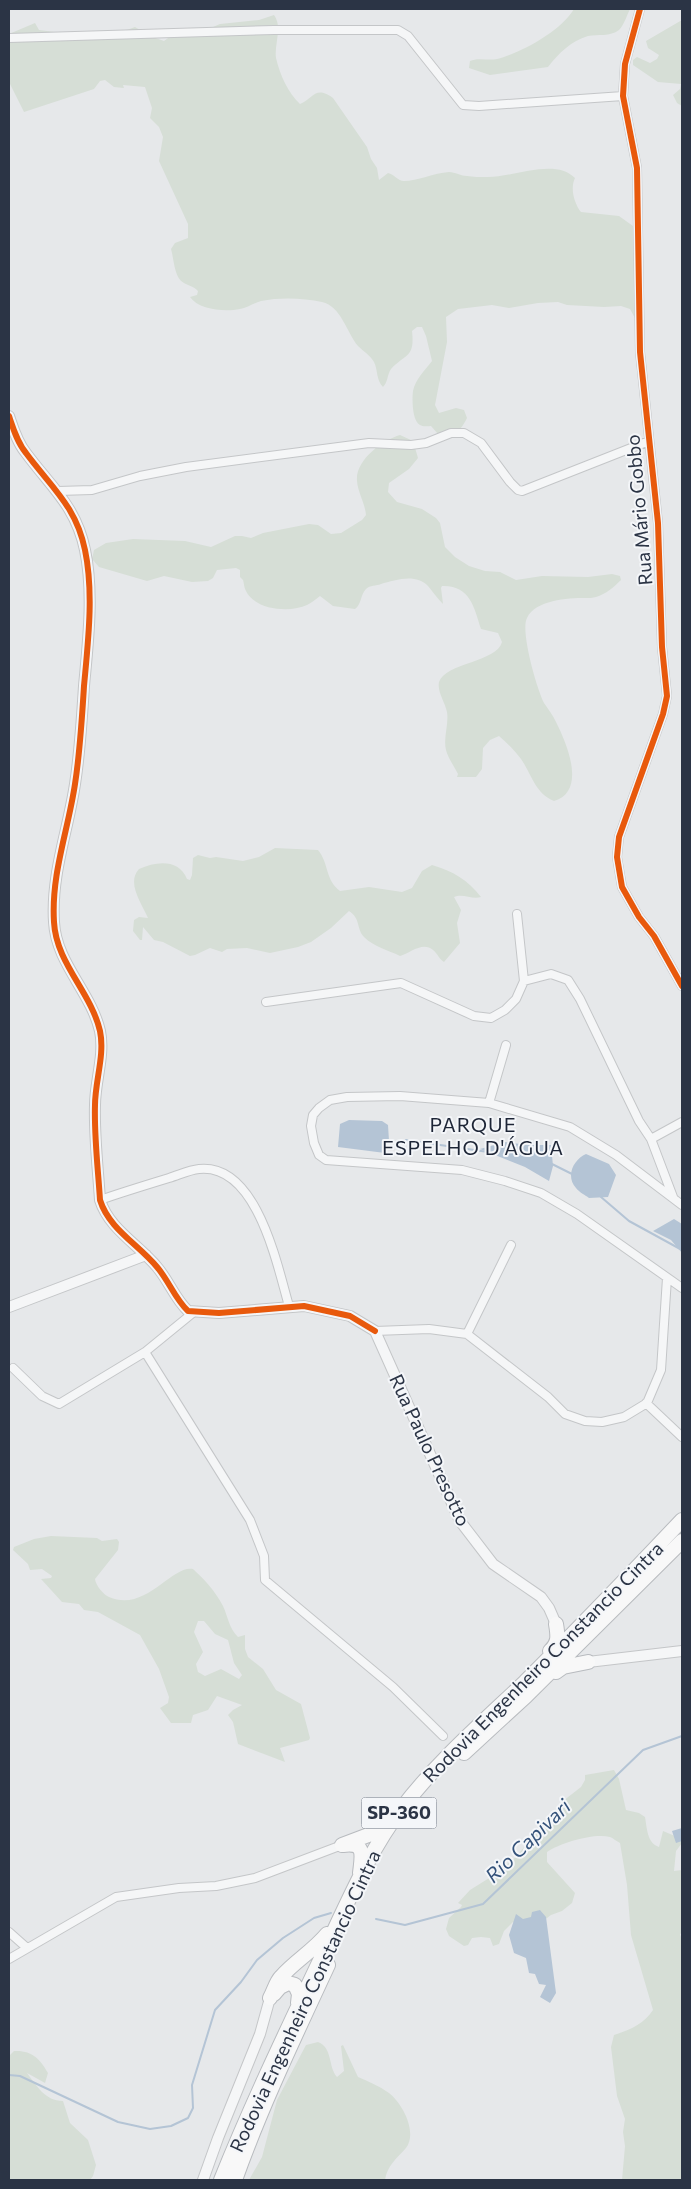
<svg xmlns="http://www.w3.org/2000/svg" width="691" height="2189" font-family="Commissioner,sans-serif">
	<rect width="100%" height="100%" fill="#e6e8ea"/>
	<!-- green -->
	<path fill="#d6ded6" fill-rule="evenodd" d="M 574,9 L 630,9 C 627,15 624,25 619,30 C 610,37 598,34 588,36 C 571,41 559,53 548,67 L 490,75 L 469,68 L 470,61 C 478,57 488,61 497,59 C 521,53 561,31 574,9 Z
		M 274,15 C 283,27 274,44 276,58 C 280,75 288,93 300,104 C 313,99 315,85 333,98 L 367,147 L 371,159 L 377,168 L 379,180 L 388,173 C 394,174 398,181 404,181 C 417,181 434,173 449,172 C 455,172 461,176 467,176 C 473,177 480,177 486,177 C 512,178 555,157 575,178 C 570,188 574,203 581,212 L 619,216 L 633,226 L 638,256 L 636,320 L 630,309 L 621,306 L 604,307 L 567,305 L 558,302 L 538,303 L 509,308 L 492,305 L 458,309 L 446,317 L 447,342 L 435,405 L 439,413 L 456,408 L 464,410 L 467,418 C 459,434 454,435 438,434 L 431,426 C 428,426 423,427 420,425 C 412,421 412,399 413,391 C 415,380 425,370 432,361 L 426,336 L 422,327 L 417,327 L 412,331 C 415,358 406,353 391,369 C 387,375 388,382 383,387 C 376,380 378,370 374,362 C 370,355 363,351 358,346 C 347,333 341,306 322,302 C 304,298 280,297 261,301 C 254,303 247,308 240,309 C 225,312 199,310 190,297 L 197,295 L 198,291 C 193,286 189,286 184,283 C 174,278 174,259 171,249 L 175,243 L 188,238 L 188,224 L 159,161 L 163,137 L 159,127 L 150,118 L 152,108 L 145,87 L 123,85 L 124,88 L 114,87 L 105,80 L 100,81 L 94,89 L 24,112 L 9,82 L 9,34 L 35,23 L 39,30 L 55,32 L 67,37 L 85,33 L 100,40 L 135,27 L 150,36 L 164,41 L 175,33 L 192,36 L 220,24 L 259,20 Z
		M 682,20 L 682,106 L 677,103 L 673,95 L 680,89 L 681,84 L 658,82 L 633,65 L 633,60 L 637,57 L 650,63 L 657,59 L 659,55 L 648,48 L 646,41 Z
		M 400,435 L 413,441 L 418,458 L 409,469 L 389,483 L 388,492 L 397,502 L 422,509 L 436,518 L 440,523 L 445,547 L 455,557 L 469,566 L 485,571 L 500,572 L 516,580 L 542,576 L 588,577 L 612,574 L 620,576 L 621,580 C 614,587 606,594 596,597 C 593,598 589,598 585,598 C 568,598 535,600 527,618 C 520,631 537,689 544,703 C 548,709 553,715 556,722 C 567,744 587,791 554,801 C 535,793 532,775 521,759 C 515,751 507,743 499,736 L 490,740 L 483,748 L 482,769 L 476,777 L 457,777 L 458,774 C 454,766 448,758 446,750 C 443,738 449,724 447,712 C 445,702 437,692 439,682 C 445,663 497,662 502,642 L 498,633 L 481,629 C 474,607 470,585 442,586 L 441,588 L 443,604 C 437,598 433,592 428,586 C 416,573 395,580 381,584 C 376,586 370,585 366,589 C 360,595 362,604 355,609 L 333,606 L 320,596 C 316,599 311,603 307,605 C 290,613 255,610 246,591 C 244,588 244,583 243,580 L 240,577 L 240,570 L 236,568 L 217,570 L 213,578 L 208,581 L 192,582 L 164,576 L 147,581 L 99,567 L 92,559 L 94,550 L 106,543 L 133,539 L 185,541 L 211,547 L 235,536 L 242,536 L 251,538 L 263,533 L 309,524 L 318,525 L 331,534 L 341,533 L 362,520 L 366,515 C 365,503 358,493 357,481 C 355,460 383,440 400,435 Z
		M 275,848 L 318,850 C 329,863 325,880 340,891 L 369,887 L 402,892 L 412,888 L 422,871 L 432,865 C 453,871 468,880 481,897 C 472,900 463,893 454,897 L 461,910 L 457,923 L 460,943 L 444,962 C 439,959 438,954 433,950 C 423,941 410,953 400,956 C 388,950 374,947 364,937 C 356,928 361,919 349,911 L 331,928 L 311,942 L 298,947 L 270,953 L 247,948 L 227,949 L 222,952 L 210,948 L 195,955 L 190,956 L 163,942 L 154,940 L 143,927 L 142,940 L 140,940 L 133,931 L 134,920 L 139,917 L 148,918 C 142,904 126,883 139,869 C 157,861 179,859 187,879 L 190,880 L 192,875 L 193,858 L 198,855 L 210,858 L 216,857 L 243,861 L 259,857 Z
		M 51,1536 L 97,1538 L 102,1541 L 117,1539 L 119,1542 L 118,1550 L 95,1579 C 96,1586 103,1594 109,1597 C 146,1613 171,1565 193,1569 C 205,1580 215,1591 223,1606 C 228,1617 229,1628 238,1637 L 245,1635 L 245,1649 L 248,1657 L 263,1669 L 276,1690 L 301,1704 L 310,1738 L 309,1740 L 280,1748 L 285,1762 L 238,1744 L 233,1722 L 228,1715 L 233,1710 L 242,1705 L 217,1696 L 208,1710 L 193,1715 L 191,1723 L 171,1723 L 160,1708 L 168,1703 L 169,1697 L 159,1669 L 140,1635 L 98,1612 L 84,1610 L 79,1604 L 62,1602 L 41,1579 L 51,1578 L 52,1576 L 42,1569 L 30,1570 L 28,1564 L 13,1550 L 14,1547 L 34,1539 ZM 198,1621 L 204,1621 L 215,1634 L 228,1640 L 234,1663 L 242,1675 L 239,1679 L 221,1669 L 205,1676 L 198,1672 L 196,1664 L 203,1652 L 194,1632 Z
		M 614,1770 L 619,1779 L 626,1810 L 639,1813 L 645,1817 C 647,1828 647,1843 659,1847 L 663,1831 L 682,1839 L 682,1843 L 676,1851 L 674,1871 L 682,1870 L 682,1933 L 680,1934 L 682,1940 L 682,2180 L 622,2180 L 625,2146 L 623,2132 L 625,2119 L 617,2096 L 611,2047 L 614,2035 C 630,2030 644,2024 653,2010 L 631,1935 L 627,1885 L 620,1843 C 616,1841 613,1838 610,1837 C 593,1833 561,1843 547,1852 L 547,1862 L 575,1893 L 572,1903 L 562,1911 L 551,1915 L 543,1921 L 513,1922 L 504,1931 L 499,1944 L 493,1946 L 490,1938 L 481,1937 L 472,1938 L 468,1945 L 464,1946 L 449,1936 L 446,1929 L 449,1918 L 461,1907 L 462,1905 L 458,1903 L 470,1890 L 494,1875 L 516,1857 L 539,1829 L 554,1816 L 563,1801 L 581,1787 L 585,1780 L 585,1775 Z
		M 318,2042 C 333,2048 328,2067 337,2077 L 344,2071 L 341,2046 L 343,2045 L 358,2077 C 368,2081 379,2086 389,2093 C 402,2103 418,2132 406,2148 C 397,2158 387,2166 385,2180 L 249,2180 L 262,2157 L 277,2100 L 306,2045 Z
		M 14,2051 C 32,2050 40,2059 48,2073 L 45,2083 L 27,2073 C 37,2086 45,2101 63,2101 L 70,2123 L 88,2140 L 96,2165 L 93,2176 L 90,2180 L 9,2180 L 9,2062 L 10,2055 Z"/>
	<!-- water -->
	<path fill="#b4c4d5" d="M 349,1120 L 382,1121 L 388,1125 L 389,1141 L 385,1153 L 338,1147 L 340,1124 Z
		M 505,1142 L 529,1145 L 551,1145 L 553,1166 L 549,1181 L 525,1167 L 480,1149 Z
		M 586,1154 L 609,1164 L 616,1175 L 608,1197 L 589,1198 C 585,1195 579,1192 576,1188 C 565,1176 574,1159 586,1154 Z
		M 674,1219 L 682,1224 L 682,1253 L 671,1240 L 653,1231 Z
		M 682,1828 L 682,1841 L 676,1843 L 672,1831 Z
		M 540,1910 L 546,1917 L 556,1993 L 550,2003 L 540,1997 L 546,1985 L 539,1984 L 535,1974 L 529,1973 L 526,1958 L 514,1953 L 509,1935 L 516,1914 L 523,1919 L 531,1917 L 532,1912 Z"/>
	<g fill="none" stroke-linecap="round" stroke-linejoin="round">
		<!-- stream -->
		<path stroke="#b4c4d5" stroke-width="2" d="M 406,1140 L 488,1152
			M 552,1164 L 572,1174
			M 601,1197 L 629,1221 L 682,1250
			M 376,1919 L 405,1925 L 483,1904 L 643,1750 L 682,1736
			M 9,2075 L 20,2076 L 118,2122 L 150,2129 L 171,2126 L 188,2118 L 193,2108 L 192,2085 L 215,2010 L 241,1982 L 257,1960 L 283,1938 L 314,1918 L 331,1913"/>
		<defs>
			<path id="minor" d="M 640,9 L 625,64 L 623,96 L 637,168 L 640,352 L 658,523 L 662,647 L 667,696 L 663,714 L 619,837 L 617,857 L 622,887 L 639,917 L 654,936 L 682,986
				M 9,38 L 274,30 L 398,30 L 408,36 L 463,105 L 479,106 L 623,96
				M 58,491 L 92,490 L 140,476 L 186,467 L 369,443 L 411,445 L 426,443 L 451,433 L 464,433 L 481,443 L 510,482 L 518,490 L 522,491 L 649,441
				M 524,981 L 551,974 L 568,980 L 580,999 L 639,1121 L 651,1139 L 673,1197
				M 266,1002 L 401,983 L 474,1016 L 491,1018 L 505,1010 L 516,999 L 524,981 L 517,914
				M 489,1103 L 506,1045
				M 651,1139 L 682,1122
				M 100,1200 C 123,1192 146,1185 169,1178 C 179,1175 189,1170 199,1169 C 257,1163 277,1265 289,1306
				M 682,1205 L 616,1155 L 570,1127 L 489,1103 L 400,1096 L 347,1097 L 330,1100 L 319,1108 L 313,1115 L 311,1126 L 314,1143 L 319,1155 L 326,1160 L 462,1170 L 505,1181 L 541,1193 L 577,1214 L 682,1288
				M 375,1331 L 429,1329 L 467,1334 L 548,1397 L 565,1414 L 585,1421 L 602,1422 L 624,1417 L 647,1403 L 661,1370 L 667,1278
				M 467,1334 L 511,1245
				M 145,1352 L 250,1520 L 264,1556 L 265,1580 L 393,1687 L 443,1736
				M 13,1368 L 42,1396 L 59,1404 L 145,1352 L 194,1312
				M 646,1403 L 682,1437
				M 9,1932 L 27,1948
				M 9,1959 L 116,1897 L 179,1888 L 216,1886 L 255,1878 L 342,1845"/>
			<path id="tertiary" d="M 9,416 C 13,428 17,442 26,453 C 51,487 76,506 85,550 C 94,593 88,642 84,686 C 82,718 80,752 75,784 C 68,831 51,874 54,922 C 56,963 91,992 100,1031 C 105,1055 95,1081 95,1105 C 94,1137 98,1168 100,1200 C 109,1229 138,1244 157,1267 C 169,1281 175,1299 188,1311 L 219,1313 L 304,1306 L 350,1316 L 375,1331 L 460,1521 L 493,1564 L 541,1597 L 549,1608 L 556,1624
				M 9,1307 L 146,1255
				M 588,1662 L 682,1651
				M 203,2180 L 218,2138 L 260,2034 L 270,1998"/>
			<path id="motorway" d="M 550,1651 C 559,1643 558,1636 556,1624
				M 556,1672 L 563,1667 L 588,1662
				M 464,1753 L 526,1696 L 682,1541
				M 342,1845 L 379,1831 L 389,1820
				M 343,1845 C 366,1842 362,1855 360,1873
				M 274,1994 L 280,1987 L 288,1983 L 295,1985 L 299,1994 L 298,2003
				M 270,1998 C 274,1991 276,1982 281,1977 C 295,1961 313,1951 327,1934
				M 221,2180 C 252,2103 288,2028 324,1952 C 347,1904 369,1851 402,1808 C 437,1762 483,1722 525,1682 C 578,1629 630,1575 682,1520
				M 235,2180 C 261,2107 295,2036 328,1965"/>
		</defs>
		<!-- minor casing -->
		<use href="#minor" stroke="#c4c6c8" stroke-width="10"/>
		<!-- tertiary casing -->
		<use href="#tertiary" stroke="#c4c6c8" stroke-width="12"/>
		<!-- motorway casing -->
		<use href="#motorway" stroke="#b8bbbf" stroke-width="16"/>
		<!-- minor -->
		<use href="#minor" stroke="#f5f6f7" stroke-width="8"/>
		<!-- tertiary -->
		<use href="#tertiary" stroke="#f5f6f7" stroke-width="10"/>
		<!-- motorway -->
		<use href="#motorway" stroke="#f8f8f8" stroke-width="14"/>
		<defs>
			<path id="cycleway" d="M 640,9 L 625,64 L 623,96 L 637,168 L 640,352 L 658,523 L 662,647 L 667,696 L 663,714 L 619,837 L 617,857 L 622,887 L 639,917 L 654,936 L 682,986
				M 9,416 C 13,428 17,442 26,453 C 51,487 76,506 85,550 C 94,593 88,642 84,686 C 82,718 80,752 75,784 C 68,831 51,874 54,922 C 56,963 91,992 100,1031 C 105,1055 95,1081 95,1105 C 94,1137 98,1168 100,1200 C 109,1229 138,1244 157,1267 C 169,1281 175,1299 188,1311 L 219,1313 L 304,1306 L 350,1316 L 375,1331"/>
		</defs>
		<!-- cycleway casing -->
		<use href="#cycleway" stroke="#f4f6f9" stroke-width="9"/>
		<!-- cycleway -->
		<use href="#cycleway" stroke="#e8590c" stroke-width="6"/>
	</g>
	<g text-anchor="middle" stroke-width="4" stroke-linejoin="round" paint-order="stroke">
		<!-- shield labels -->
		<rect fill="#f4f6f9" stroke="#676e7b" stroke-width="1" x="361.5" y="1797.5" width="75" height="31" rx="4"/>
		<g font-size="18" font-weight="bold" fill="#2b3445">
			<text x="399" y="1819">SP-360</text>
		</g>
		<!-- street labels -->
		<g font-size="19" fill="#2b3445" stroke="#f4f6f9">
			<text transform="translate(639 510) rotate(-95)" y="7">Rua Mário Gobbo</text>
			<text transform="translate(430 1450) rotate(65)" y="7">Rua Paulo Presotto</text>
			<text transform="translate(543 1662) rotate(-45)" y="7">Rodovia Engenheiro Constancio Cintra</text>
			<text transform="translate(305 2001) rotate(-65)" y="7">Rodovia Engenheiro Constancio Cintra</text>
		</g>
		<!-- neighbourhood labels -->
		<g font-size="20" letter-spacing="1" fill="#1d2536" stroke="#f4f6f9">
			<text x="473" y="1132">PARQUE<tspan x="473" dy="23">ESPELHO D'ÁGUA</tspan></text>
		</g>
		<!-- water labels -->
		<g font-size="20" font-style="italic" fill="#34527a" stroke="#f4f6f9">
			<text transform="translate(528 1841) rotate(-44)" y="7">Rio Capivari</text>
		</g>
	</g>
	<!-- border -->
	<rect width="691" height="2189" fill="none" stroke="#2b3445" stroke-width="20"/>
</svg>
